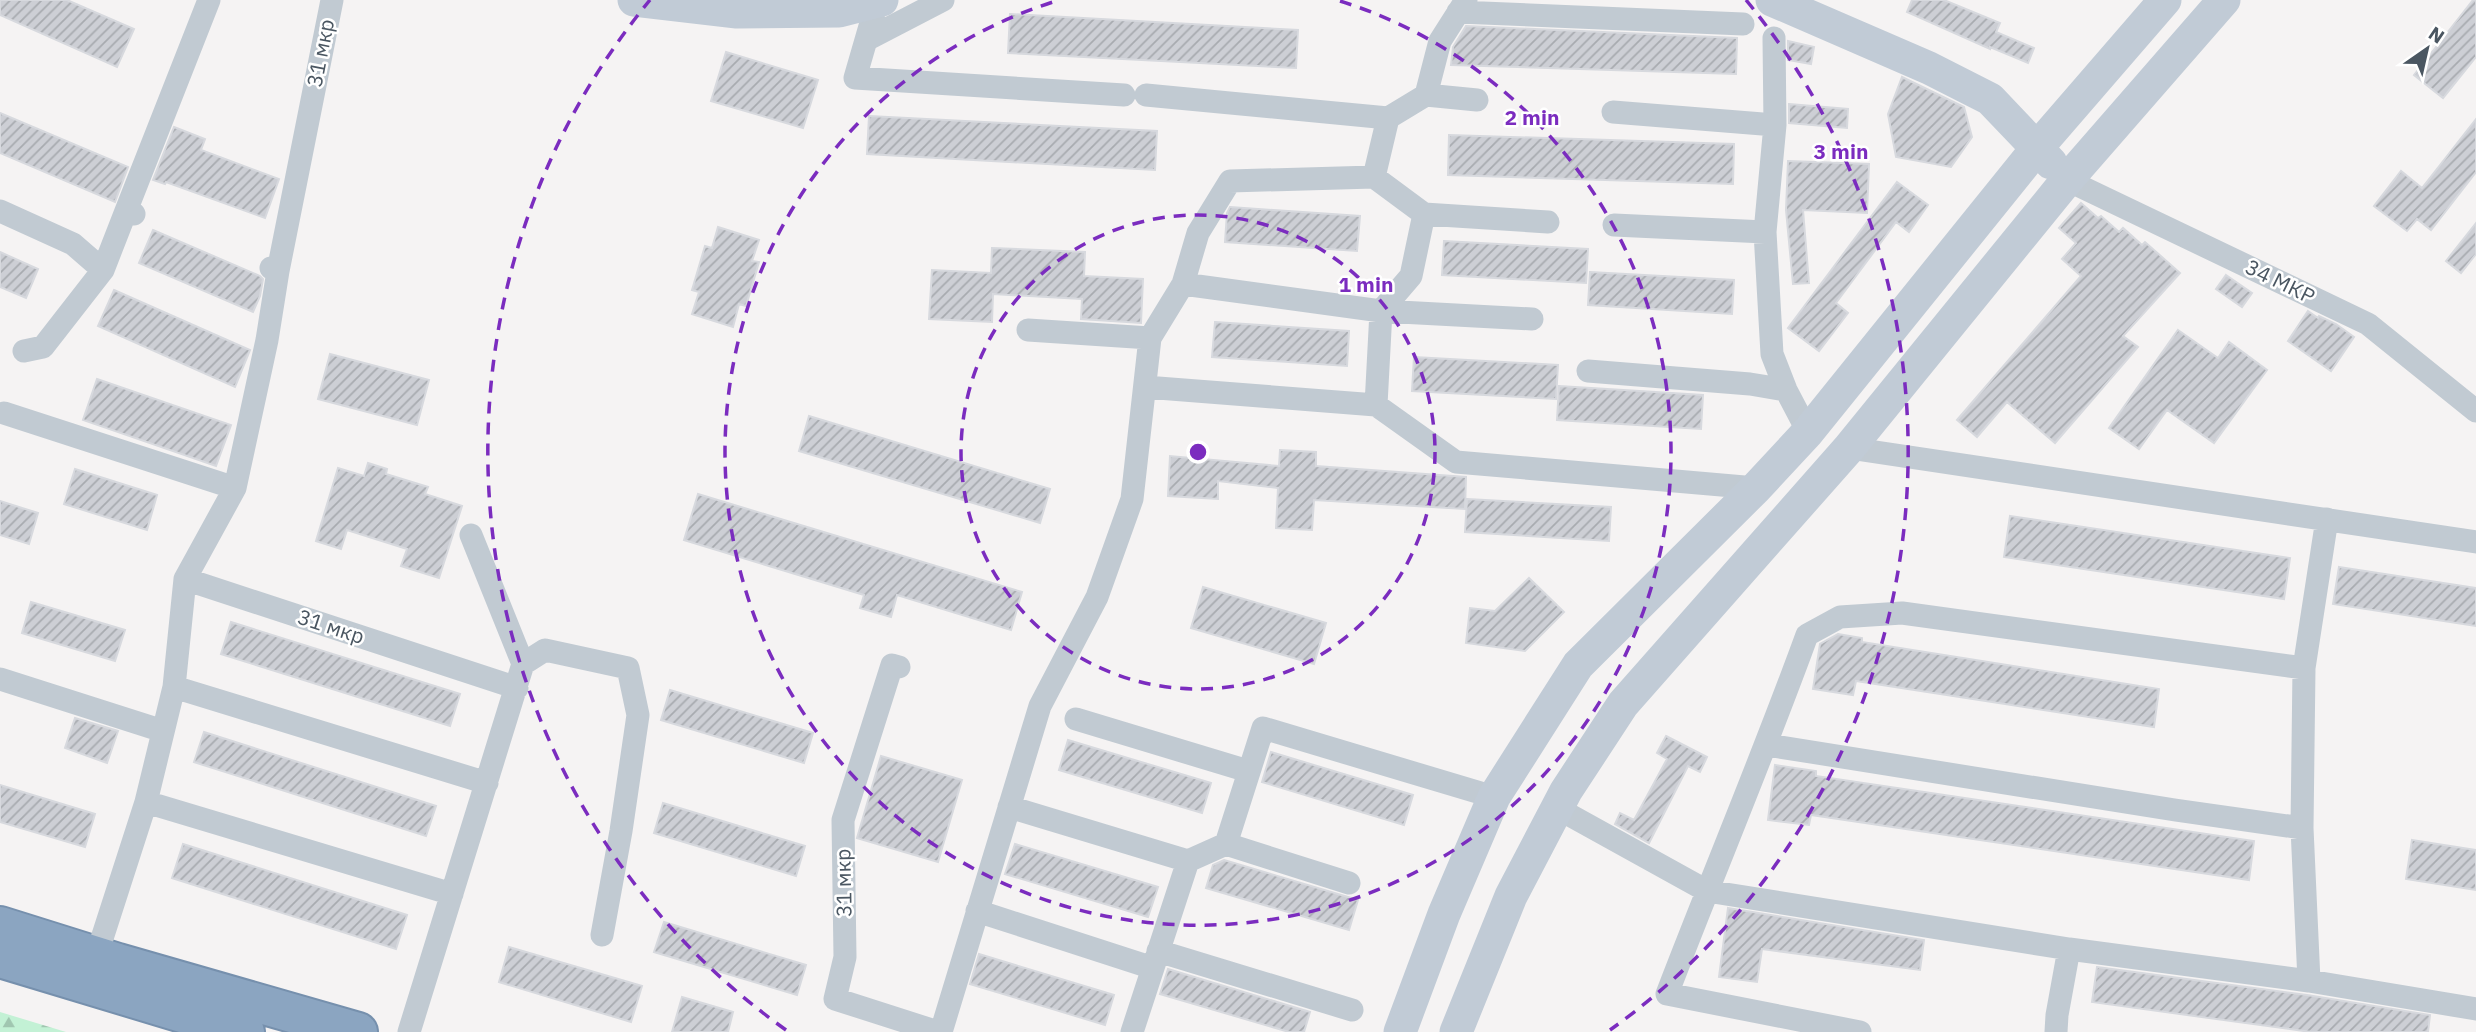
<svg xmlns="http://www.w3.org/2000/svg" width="2476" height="1032" font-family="'IBM Plex Sans',sans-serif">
	<defs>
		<pattern id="forest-firs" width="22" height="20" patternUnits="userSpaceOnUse" patternTransform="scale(1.75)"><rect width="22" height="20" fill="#c3f1d5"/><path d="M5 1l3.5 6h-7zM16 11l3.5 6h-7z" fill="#a0c6b0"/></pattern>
		<pattern id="building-hatch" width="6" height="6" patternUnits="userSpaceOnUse" patternTransform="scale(1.75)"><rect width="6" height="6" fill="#cdcfd5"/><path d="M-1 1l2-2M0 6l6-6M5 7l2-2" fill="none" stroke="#a8abb0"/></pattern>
	</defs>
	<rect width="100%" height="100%" fill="#f5f3f3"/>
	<!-- forest -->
	<path fill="url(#forest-firs)" d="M 0,1012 L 66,1032 L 0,1032 Z"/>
	<!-- building -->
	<path fill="url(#building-hatch)" stroke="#d7d9de" stroke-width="2" d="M 0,0 L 67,0 L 134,29 L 117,67 L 0,15 Z
		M 1912,0 L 1944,0 L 2000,23 L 1996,32 L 2034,48 L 2028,63 L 1990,47 L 1990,49 L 1907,12 Z
		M 2473,0 L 2476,0 L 2476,57 L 2443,98 L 2414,75 Z
		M 1010,14 L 1298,30 L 1296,68 L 1008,53 Z
		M 1466,26 L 1737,38 L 1736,74 L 1451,65 L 1453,47 Z
		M 1788,41 L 1814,47 L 1811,64 L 1788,60 Z
		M 726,52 L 818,80 L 803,128 L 711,101 Z
		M 1902,77 L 1964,107 L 1972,137 L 1951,167 L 1896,157 L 1888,114 Z
		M 1789,104 L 1848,109 L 1847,128 L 1789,123 Z
		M 0,113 L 128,167 L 115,202 L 0,153 Z
		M 869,116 L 1157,131 L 1155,170 L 867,154 Z
		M 2476,119 L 2476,172 L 2431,230 L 2417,219 L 2407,231 L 2374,206 L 2401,171 L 2422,188 Z
		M 174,127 L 205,139 L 201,150 L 279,179 L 265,218 L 166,182 L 165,184 L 153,180 Z
		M 1449,135 L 1734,144 L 1733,184 L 1448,175 Z
		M 1788,161 L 1869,164 L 1867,213 L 1803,210 L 1809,283 L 1793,284 L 1786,210 Z
		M 1897,182 L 1928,205 L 1909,232 L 1896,222 L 1836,303 L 1848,313 L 1819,351 L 1788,328 Z
		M 2081,203 L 2098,218 L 2101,216 L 2119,232 L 2123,228 L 2142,245 L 2145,242 L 2180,273 L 2123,336 L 2138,347 L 2055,443 L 2007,402 L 1977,437 L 1957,420 L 2081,276 L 2062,259 L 2076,243 L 2059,228 Z
		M 1230,207 L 1360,216 L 1357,251 L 1225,242 L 1227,213 Z
		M 2476,223 L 2476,254 L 2461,273 L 2446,261 Z
		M 718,227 L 759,240 L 752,261 L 759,262 L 746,306 L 739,304 L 733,327 L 692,314 L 699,292 L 692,290 L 705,246 L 712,248 Z
		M 153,230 L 260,276 L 263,279 L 260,296 L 253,312 L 139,263 Z
		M 1444,241 L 1588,249 L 1586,283 L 1442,275 Z
		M 992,248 L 1085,252 L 1084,276 L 1143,279 L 1141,323 L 1081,319 L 1082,299 L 993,294 L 992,322 L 929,319 L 932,270 L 991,273 Z
		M 0,252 L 38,269 L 26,298 L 0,287 Z
		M 1590,272 L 1734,280 L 1732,314 L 1588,305 Z
		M 2226,275 L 2252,293 L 2242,307 L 2216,289 Z
		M 114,290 L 250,350 L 235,387 L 98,326 Z
		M 2308,311 L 2318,318 L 2319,316 L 2336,324 L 2354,337 L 2331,371 L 2288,341 Z
		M 1215,322 L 1349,331 L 1347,366 L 1212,357 Z
		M 2178,330 L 2218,358 L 2229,342 L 2267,370 L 2214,443 L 2167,410 L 2139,449 L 2109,428 Z
		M 330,354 L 429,380 L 417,425 L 318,399 Z
		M 1414,357 L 1558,365 L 1556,399 L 1412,391 Z
		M 97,379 L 231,425 L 216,466 L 83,420 Z
		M 1559,386 L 1703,395 L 1701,429 L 1557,420 Z
		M 809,416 L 1050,489 L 1040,523 L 799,451 Z
		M 1280,450 L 1316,452 L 1316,466 L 1466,477 L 1465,509 L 1314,500 L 1312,530 L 1276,528 L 1278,488 L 1218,481 L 1218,499 L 1168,496 L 1170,456 L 1279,466 Z
		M 368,463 L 387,469 L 386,474 L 428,487 L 425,494 L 462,506 L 439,578 L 401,566 L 407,549 L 347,530 L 341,549 L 316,541 L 338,468 L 364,476 Z
		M 75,469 L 157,495 L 147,530 L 64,504 Z
		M 698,494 L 1022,592 L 1011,630 L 897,595 L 891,617 L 860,608 L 864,595 L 684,540 Z
		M 1467,499 L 1611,507 L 1609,541 L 1465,532 Z
		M 0,501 L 38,513 L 29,544 L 0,535 Z
		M 2010,516 L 2290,558 L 2284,599 L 2004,557 Z
		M 2339,567 L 2476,588 L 2476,626 L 2333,604 Z
		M 1529,578 L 1564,612 L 1525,651 L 1466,643 L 1470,608 L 1495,611 Z
		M 1203,587 L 1326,623 L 1314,664 L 1191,628 Z
		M 31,602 L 125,630 L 115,661 L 22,633 Z
		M 231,622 L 460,694 L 450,726 L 221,654 Z
		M 1838,634 L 1862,638 L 1862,642 L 2159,689 L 2154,727 L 1856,681 L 1853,695 L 1813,689 L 1820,644 Z
		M 670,690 L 813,733 L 804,763 L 661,720 Z
		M 75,718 L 118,731 L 107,763 L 65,748 Z
		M 204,732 L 436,806 L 426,836 L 194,762 Z
		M 1666,736 L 1707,757 L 1700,772 L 1688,766 L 1649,843 L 1615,824 L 1620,813 L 1634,820 L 1667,759 L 1657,753 Z
		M 1068,740 L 1211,783 L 1202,813 L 1059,770 Z
		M 1271,752 L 1413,795 L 1404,825 L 1262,782 Z
		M 881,756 L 962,780 L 938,862 L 857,838 Z
		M 1775,765 L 1816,771 L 1816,776 L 2254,841 L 2249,880 L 1811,815 L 1809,825 L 1768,820 Z
		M 0,785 L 95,814 L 85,847 L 0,822 Z
		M 663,803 L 805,846 L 796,876 L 654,833 Z
		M 2412,840 L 2476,850 L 2476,890 L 2406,879 Z
		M 183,844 L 407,915 L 396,949 L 172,878 Z
		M 1015,844 L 1158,887 L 1148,917 L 1005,874 Z
		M 1224,860 L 1358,900 L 1349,930 L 1206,888 L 1213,865 Z
		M 1728,908 L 1924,940 L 1920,970 L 1762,949 L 1757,982 L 1719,977 Z
		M 664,922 L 806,965 L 797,995 L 654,952 Z
		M 509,947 L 642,986 L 631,1022 L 499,982 Z
		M 979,954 L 1114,995 L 1105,1025 L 970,984 Z
		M 2097,967 L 2307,995 L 2430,1015 L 2428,1032 L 2311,1032 L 2092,1002 Z
		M 1168,969 L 1310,1012 L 1304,1032 L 1289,1032 L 1160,994 Z
		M 682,997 L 733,1012 L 728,1032 L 672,1032 Z"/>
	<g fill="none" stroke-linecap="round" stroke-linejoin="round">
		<defs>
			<path id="highway" d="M 0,926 L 118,963 L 358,1032
				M 0,958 L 245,1032"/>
		</defs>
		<!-- highway casing -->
		<use href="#highway" stroke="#7690ad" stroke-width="42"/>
		<!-- street -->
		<path stroke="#c1cad2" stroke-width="23" d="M 877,2 L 855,78 L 1124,95
			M 1458,12 L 1743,24
			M 866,40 L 943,0
			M 1146,95 L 1388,118
			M 1426,95 L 1477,100
			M 1613,112 L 1775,125
			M 1374,177 L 1424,214 L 1548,222
			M 2067,180 L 2368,324 L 2476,411
			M 0,211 L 73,244 L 103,270
			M 126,211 L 209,0
			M 1614,225 L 1765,232 L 1772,354 L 1786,390 L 1808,432
			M 1765,232 L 1775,125 L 1774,38
			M 278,271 L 332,0
			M 1183,284 L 1381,311 L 1532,319
			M 1028,330 L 1150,338
			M 24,351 L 43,347 L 103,270 L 126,211 L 134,214
			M 1588,371 L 1750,384 L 1786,390
			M 1145,387 L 1376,405 L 1456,462 L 1756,488
			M 1376,405 L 1381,311 L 1411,276 L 1424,214
			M 4,413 L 235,488
			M 1849,448 L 2476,542
			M 2327,519 L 2304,668 L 2302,828 L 2309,981 L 2476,1009
			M 185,579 L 517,688
			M 523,664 L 545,650 L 628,668 L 638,715 L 621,831 L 602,935
			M 899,667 L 892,665 L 843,820 L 845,957 L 835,999 L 938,1032
			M 0,679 L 163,731
			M 174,687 L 487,783
			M 1076,719 L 1248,771
			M 1767,745 L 2175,810 L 2302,828
			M 146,802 L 452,894
			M 1009,807 L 1188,861
			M 1557,808 L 1707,891 L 2069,949 L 2309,981
			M 1226,844 L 1349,883
			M 977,911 L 1153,968
			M 1158,951 L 1352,1010
			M 96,957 L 146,802 L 174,687 L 185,579 L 235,488 L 267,340 L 278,271 L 271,268
			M 409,1032 L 523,664 L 471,535
			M 941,1032 L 1040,706 L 1097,597 L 1132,499 L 1150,338 L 1183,284 L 1198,233 L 1230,181 L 1374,177 L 1388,118 L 1426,95 L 1440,41 L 1466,0
			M 1132,1032 L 1188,861 L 1226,844 L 1263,728 L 1494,797
			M 1860,1032 L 1667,994 C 1713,874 1763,756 1807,635 L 1840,617 L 1902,613 L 2304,668
			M 2056,1032 L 2057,1015 L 2069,949"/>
		<!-- secondary -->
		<path stroke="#c1cbd6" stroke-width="33" d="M 634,0 L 737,12 L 839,11 L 882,0
			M 1772,0 L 1929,68 L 1990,99 L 2051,163
			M 1400,1032 L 1444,914 L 1494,797 L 1578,665 L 1756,488 L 1808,432 L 2037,148 L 2165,0
			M 1456,1032 L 1511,896 L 1566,791 L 1623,704 L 1849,448 L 2067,180 L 2224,0"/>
		<!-- highway -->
		<use href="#highway" stroke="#8ba5c1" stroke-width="38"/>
	</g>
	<!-- distance rings -->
	<g fill="none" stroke="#7b2cbf" stroke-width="3.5" stroke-dasharray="12 9">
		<circle cx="1198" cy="452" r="237"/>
		<path d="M1340 1A473 473 0 1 1 1056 1"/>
		<path d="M786 1030A710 710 0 0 1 650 0M1746 0A710 710 0 0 1 1610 1030"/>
	</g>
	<g text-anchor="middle" stroke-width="5" stroke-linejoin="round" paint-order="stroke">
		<!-- street labels -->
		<g font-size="21" fill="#4a5661" stroke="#fff">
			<text transform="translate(321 53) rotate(-79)" y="7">31 мкр</text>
			<text transform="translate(2280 282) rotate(26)" y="7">34 МКР</text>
			<text transform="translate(331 627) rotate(18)" y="7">31 мкр</text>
			<text transform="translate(844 883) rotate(-91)" y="7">31 мкр</text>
		</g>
	</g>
	<circle cx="1198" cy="452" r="10" fill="#7b2cbf" stroke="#fff" stroke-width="3.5"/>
	<g font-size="21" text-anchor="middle" font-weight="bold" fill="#7b2cbf" stroke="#fff" stroke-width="5" stroke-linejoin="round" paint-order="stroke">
		<text x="1532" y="125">2 min</text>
		<text x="1841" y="159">3 min</text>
		<text x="1366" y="292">1 min</text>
	</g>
	<!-- north arrow -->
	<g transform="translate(2427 49) rotate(34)" stroke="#ffffff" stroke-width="5" paint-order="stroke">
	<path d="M0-5L12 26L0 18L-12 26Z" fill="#4a5661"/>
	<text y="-10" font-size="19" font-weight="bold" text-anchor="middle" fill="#4a5661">N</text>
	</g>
</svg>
